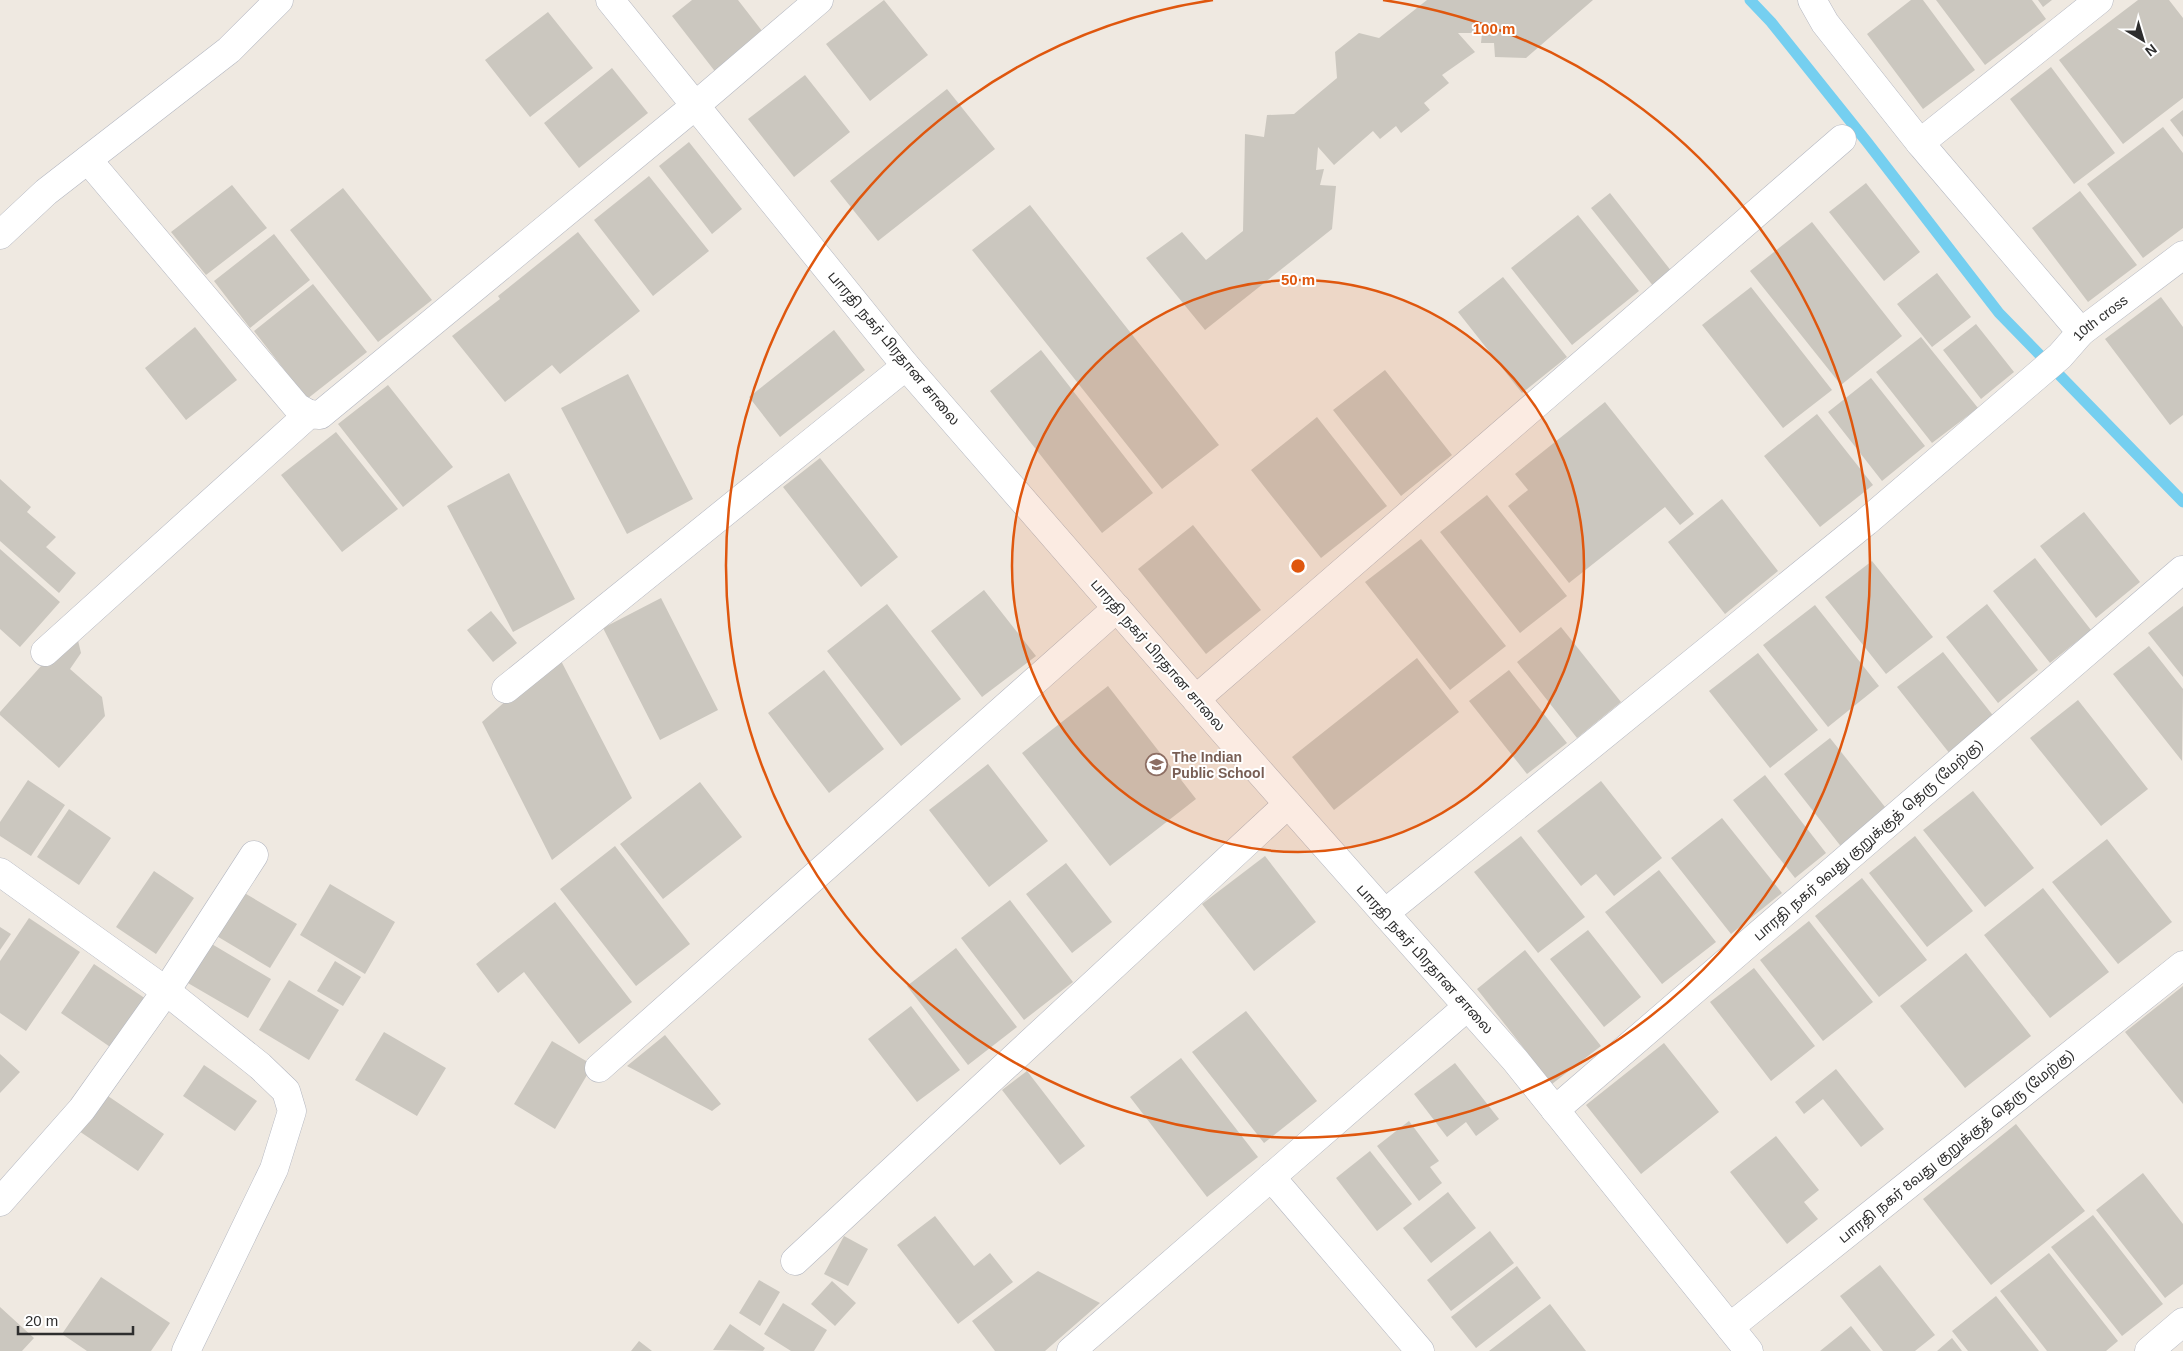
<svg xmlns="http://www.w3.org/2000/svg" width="2183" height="1351" font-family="Arial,'Noto Sans Tamil',sans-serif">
	<rect width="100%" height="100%" fill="#efe9e1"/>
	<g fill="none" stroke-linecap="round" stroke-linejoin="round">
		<!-- stream -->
		<path stroke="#75cff0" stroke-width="11" d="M 1750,0 L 1771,22 L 1867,142 L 1999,313 L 2183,502"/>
	</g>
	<!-- building -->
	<path fill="#cbc7bf" d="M 692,0 L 738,0 L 766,36 L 717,74 L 672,16 Z
		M 884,0 L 928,55 L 870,101 L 826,44 Z
		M 1427,0 L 1593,0 L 1526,58 L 1495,57 L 1494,43 L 1481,43 L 1482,33 L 1458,33 L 1475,52 L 1442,75 L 1449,83 L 1424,103 L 1430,110 L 1401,133 L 1396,126 L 1380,139 L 1373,131 L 1334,165 L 1318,147 L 1316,170 L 1324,169 L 1320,185 L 1336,186 L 1332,229 L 1205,330 L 1146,258 L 1182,232 L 1206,260 L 1243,231 L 1245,134 L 1264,137 L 1267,115 L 1294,114 L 1337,78 L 1335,52 L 1359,33 L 1379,38 Z
		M 1911,0 L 1923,0 L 1975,70 L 1923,109 L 1867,34 Z
		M 1936,0 L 2032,0 L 2046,19 L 1985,65 Z
		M 2038,0 L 2052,0 L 2043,7 Z
		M 2138,0 L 2169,0 L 2183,18 L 2183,98 L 2123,144 L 2059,60 Z
		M 548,12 L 593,68 L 530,117 L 485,60 Z
		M 2051,67 L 2115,153 L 2074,184 L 2010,99 Z
		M 612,68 L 648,113 L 579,168 L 544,123 Z
		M 805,75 L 850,132 L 794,177 L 748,119 Z
		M 947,89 L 995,149 L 878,241 L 830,181 Z
		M 2183,110 L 2183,137 L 2170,120 Z
		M 2163,127 L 2183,153 L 2183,228 L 2143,258 L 2087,184 Z
		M 689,142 L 742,209 L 712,234 L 659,166 Z
		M 649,176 L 709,251 L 653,296 L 594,220 Z
		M 1866,183 L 1920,252 L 1884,281 L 1829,212 Z
		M 232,185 L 267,228 L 206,275 L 171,232 Z
		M 343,188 L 432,300 L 378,342 L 290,230 Z
		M 2080,191 L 2137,265 L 2088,302 L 2032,228 Z
		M 1610,193 L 1672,272 L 1654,287 L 1591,208 Z
		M 1030,205 L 1219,445 L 1162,489 L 972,250 Z
		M 1578,215 L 1639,291 L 1572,345 L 1511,268 Z
		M 1812,222 L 1902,336 L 1841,385 L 1750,271 Z
		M 578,232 L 640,311 L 560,374 L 552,365 L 505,402 L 452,336 L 500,299 L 498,296 Z
		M 274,234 L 310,280 L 250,328 L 214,281 Z
		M 1937,273 L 1971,317 L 1932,347 L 1897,304 Z
		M 1503,277 L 1567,357 L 1522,393 L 1458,312 Z
		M 313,284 L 367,352 L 307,399 L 254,331 Z
		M 1751,287 L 1832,390 L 1783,428 L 1702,325 Z
		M 2161,297 L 2183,327 L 2183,415 L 2170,425 L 2105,339 Z
		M 1976,324 L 2014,372 L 1981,399 L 1943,350 Z
		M 195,327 L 237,380 L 186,420 L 145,368 Z
		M 834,330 L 865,370 L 780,437 L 749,397 Z
		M 1921,337 L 1978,408 L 1932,443 L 1876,372 Z
		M 1041,350 L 1153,493 L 1102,533 L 990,391 Z
		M 1385,370 L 1452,455 L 1401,496 L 1333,410 Z
		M 628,374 L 693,499 L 627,534 L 561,408 Z
		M 1871,378 L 1925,446 L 1882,481 L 1828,412 Z
		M 388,385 L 453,467 L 403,507 L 338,424 Z
		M 1605,402 L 1694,514 L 1680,525 L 1665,507 L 1569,583 L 1508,506 L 1528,490 L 1515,474 Z
		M 1817,414 L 1873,485 L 1820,527 L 1764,456 Z
		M 1317,417 L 1387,506 L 1321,558 L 1251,470 Z
		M 336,432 L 398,509 L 342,552 L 281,475 Z
		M 820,458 L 898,557 L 861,587 L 783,487 Z
		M 509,473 L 575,599 L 513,632 L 447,506 Z
		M 0,479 L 31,507 L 27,512 L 56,537 L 46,547 L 76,573 L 59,593 L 0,541 Z
		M 1487,495 L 1567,596 L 1520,633 L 1440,532 Z
		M 1722,499 L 1778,571 L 1725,614 L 1668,542 Z
		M 2084,512 L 2140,582 L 2096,618 L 2040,546 Z
		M 1193,525 L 1261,610 L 1206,654 L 1138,569 Z
		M 1421,539 L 1506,646 L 1450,690 L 1365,582 Z
		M 0,549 L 60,602 L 20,647 L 0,629 Z
		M 2035,558 L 2091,630 L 2050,663 L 1993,591 Z
		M 1872,561 L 1933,637 L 1886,674 L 1825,597 Z
		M 984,590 L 1036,656 L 982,697 L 931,631 Z
		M 661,598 L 718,710 L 660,740 L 603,628 Z
		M 887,604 L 961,699 L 901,746 L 827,651 Z
		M 1987,604 L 2038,670 L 1998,703 L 1946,637 Z
		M 1815,605 L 1879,686 L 1828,727 L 1763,645 Z
		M 2183,606 L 2183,677 L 2148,633 Z
		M 491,611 L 517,643 L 493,662 L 467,630 Z
		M 1561,627 L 1621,702 L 1577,738 L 1517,662 Z
		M 75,628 L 81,653 L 70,669 L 102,697 L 105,716 L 59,768 L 0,715 L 0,712 Z
		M 2149,646 L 2183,689 L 2182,761 L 2113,674 Z
		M 1943,652 L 1995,718 L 1950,754 L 1897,687 Z
		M 1758,653 L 1818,730 L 1770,768 L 1709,691 Z
		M 558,655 L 632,798 L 552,860 L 482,722 Z
		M 1417,658 L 1459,712 L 1334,810 L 1292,757 Z
		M 824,670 L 884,749 L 829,793 L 768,713 Z
		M 1509,670 L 1567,743 L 1527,774 L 1469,701 Z
		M 1108,686 L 1196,799 L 1110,866 L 1022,753 Z
		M 2078,700 L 2148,789 L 2101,826 L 2030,738 Z
		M 1830,738 L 1889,812 L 1843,849 L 1784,774 Z
		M 988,764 L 1048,841 L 989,887 L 929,810 Z
		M 1765,775 L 1826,853 L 1795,878 L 1733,800 Z
		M 28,780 L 65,805 L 31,856 L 0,836 L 0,822 Z
		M 1601,781 L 1662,858 L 1614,896 L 1596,874 L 1581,886 L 1537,831 Z
		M 700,782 L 742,837 L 663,899 L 620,844 Z
		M 1973,791 L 2034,868 L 1985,907 L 1923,830 Z
		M 69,809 L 111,838 L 79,885 L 37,857 Z
		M 1722,818 L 1782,893 L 1731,934 L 1671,858 Z
		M 1521,836 L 1585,917 L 1538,953 L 1474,872 Z
		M 1915,836 L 1973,911 L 1927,947 L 1869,873 Z
		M 2107,839 L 2172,922 L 2118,964 L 2052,882 Z
		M 615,846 L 690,944 L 636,986 L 560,889 Z
		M 1265,856 L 1316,922 L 1254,971 L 1202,904 Z
		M 1066,863 L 1112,922 L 1072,953 L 1026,894 Z
		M 1659,870 L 1716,942 L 1662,984 L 1605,912 Z
		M 154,871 L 194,898 L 156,954 L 116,927 Z
		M 1862,878 L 1927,960 L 1879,997 L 1815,916 Z
		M 330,884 L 395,922 L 365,974 L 300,935 Z
		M 2043,888 L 2109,972 L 2050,1018 L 1984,935 Z
		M 241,891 L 297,924 L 270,968 L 215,935 Z
		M 1010,900 L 1073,982 L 1024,1020 L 961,938 Z
		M 555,902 L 632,1002 L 579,1044 L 524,972 L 498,993 L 476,964 Z
		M 29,918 L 80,952 L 26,1031 L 0,1013 L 0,961 Z
		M 1809,921 L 1873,1002 L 1823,1041 L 1760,960 Z
		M 0,927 L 11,934 L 0,950 Z
		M 1588,930 L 1641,997 L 1604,1027 L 1550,959 Z
		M 205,940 L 271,979 L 248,1018 L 181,979 Z
		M 956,948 L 1017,1027 L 968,1065 L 907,986 Z
		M 1525,950 L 1601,1046 L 1552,1084 L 1477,989 Z
		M 1966,953 L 2031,1036 L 1965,1088 L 1900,1006 Z
		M 335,961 L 361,977 L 343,1006 L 317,991 Z
		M 94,964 L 149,1001 L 116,1051 L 61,1013 Z
		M 1754,968 L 1815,1046 L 1771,1081 L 1710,1002 Z
		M 289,980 L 339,1010 L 309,1060 L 259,1030 Z
		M 2183,986 L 2183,1104 L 2125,1032 Z
		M 911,1006 L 960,1070 L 917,1102 L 868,1039 Z
		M 1246,1011 L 1317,1101 L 1264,1143 L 1192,1052 Z
		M 384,1032 L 446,1068 L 417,1116 L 355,1080 Z
		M 665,1035 L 721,1104 L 712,1111 L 627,1066 Z
		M 552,1041 L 593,1065 L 555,1129 L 514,1104 Z
		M 1664,1043 L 1719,1112 L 1641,1174 L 1586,1105 Z
		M 0,1054 L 20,1072 L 0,1093 Z
		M 1181,1058 L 1258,1157 L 1207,1197 L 1130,1097 Z
		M 1455,1063 L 1499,1119 L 1476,1136 L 1466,1122 L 1447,1137 L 1414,1094 Z
		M 204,1065 L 257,1101 L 235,1131 L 183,1096 Z
		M 1836,1069 L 1884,1129 L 1861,1147 L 1823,1099 L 1804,1114 L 1795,1102 Z
		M 1027,1071 L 1085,1146 L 1060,1165 L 1002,1090 Z
		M 102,1092 L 164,1134 L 138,1171 L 76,1129 Z
		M 1409,1121 L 1439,1161 L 1430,1167 L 1442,1183 L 1419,1201 L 1377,1146 Z
		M 2016,1124 L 2085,1211 L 1991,1285 L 1923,1199 Z
		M 1776,1136 L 1819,1190 L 1804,1202 L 1818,1219 L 1787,1244 L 1730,1172 Z
		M 1370,1151 L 1412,1204 L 1377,1231 L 1336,1178 Z
		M 2143,1173 L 2183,1224 L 2183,1284 L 2165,1298 L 2096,1210 Z
		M 1448,1192 L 1476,1228 L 1431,1263 L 1403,1228 Z
		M 2093,1215 L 2163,1304 L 2122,1336 L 2051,1247 Z
		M 935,1216 L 974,1266 L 990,1253 L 1013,1282 L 958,1324 L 897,1245 Z
		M 1490,1231 L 1514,1263 L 1451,1311 L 1427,1280 Z
		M 844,1236 L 868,1249 L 848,1286 L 824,1274 Z
		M 2049,1253 L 2118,1341 L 2106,1351 L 2047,1351 L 2000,1291 Z
		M 1880,1265 L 1935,1335 L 1915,1351 L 1883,1351 L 1840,1296 Z
		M 1517,1266 L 1541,1298 L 1476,1348 L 1451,1317 Z
		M 1038,1271 L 1100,1303 L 1045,1351 L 995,1351 L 972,1321 Z
		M 101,1277 L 170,1323 L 151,1351 L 87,1351 L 62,1334 Z
		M 759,1280 L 780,1292 L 760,1326 L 739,1313 Z
		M 832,1281 L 856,1303 L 835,1326 L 811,1304 Z
		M 1996,1296 L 2039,1351 L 1968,1351 L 1952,1331 Z
		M 783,1303 L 827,1330 L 814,1351 L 791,1351 L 764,1334 Z
		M 1550,1304 L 1586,1351 L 1489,1351 Z
		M 0,1307 L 34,1338 L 22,1351 L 0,1351 Z
		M 730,1324 L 765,1348 L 763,1351 L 713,1350 Z
		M 1851,1326 L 1871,1351 L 1820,1351 Z
		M 1952,1338 L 1962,1351 L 1937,1351 Z
		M 639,1341 L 652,1351 L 631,1351 Z"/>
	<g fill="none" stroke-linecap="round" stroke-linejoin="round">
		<defs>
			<g id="minor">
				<path d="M 610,0 L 906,366 L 1227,735 L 1515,1060 L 1749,1351"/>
				<path d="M 1812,0 L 1825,23 L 1920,143 L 2081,332"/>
				<path d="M 1920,143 L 2099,0"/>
				<path d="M 88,160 L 297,407 L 309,414"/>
				<path d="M 0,235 L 46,192 L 229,50 L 279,0"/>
				<path d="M 45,652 L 309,414 L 320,415 L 696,105 L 819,0"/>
				<path d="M 506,689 L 906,366"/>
				<path d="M 1196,699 L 1842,139"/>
				<path d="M 0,872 L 166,991 L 260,1066 L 286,1091 L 292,1111 L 274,1169 L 186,1351"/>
				<path id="s1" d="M 1385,913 L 1866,522 L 2060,356 L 2081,332 L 2183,255"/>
				<path d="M 599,1068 L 1117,608"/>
				<path d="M 1555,1110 L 2182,570"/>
				<path d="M 1271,1177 L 1420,1351"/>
				<path d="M 0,1202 L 82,1109 L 166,991 L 254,855"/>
				<path d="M 795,1261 L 1288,804"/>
				<path d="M 1730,1327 L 2183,965"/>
				<path d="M 1071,1351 L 1467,1007"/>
				<path d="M 2149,1351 L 2183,1322"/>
			</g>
		</defs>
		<!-- minor casing -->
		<use href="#minor" stroke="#b4b7c1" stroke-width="29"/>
		<!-- minor -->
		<use href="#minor" stroke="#fff" stroke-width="28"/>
	</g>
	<!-- distance rings -->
	<circle cx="1298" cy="566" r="286" fill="#df570e" fill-opacity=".12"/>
	<g fill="none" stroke="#df570e" stroke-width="2.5">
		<circle cx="1298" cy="566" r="286"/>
		<path d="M1383 0A572 572 0 1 1 1213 0"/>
	</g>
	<!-- icons -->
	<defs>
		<symbol id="school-ring" viewBox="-11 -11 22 22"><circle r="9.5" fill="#fff" stroke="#8d6e63" stroke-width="1.5"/><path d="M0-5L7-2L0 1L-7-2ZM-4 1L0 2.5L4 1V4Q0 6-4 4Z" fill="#8d6e63"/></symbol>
	</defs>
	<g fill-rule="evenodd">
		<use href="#school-ring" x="1144" y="752" width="25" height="25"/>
	</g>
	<g text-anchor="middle" stroke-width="4" stroke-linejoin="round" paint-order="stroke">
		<!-- street labels -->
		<g font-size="14" fill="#2e2e2e" stroke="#fff">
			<text dy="5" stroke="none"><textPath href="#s1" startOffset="931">10th cross</textPath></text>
			<text transform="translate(894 348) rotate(50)" y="5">பாரதி நகர் பிரதான சாலை</text>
			<text transform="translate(1158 655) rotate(49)" y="5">பாரதி நகர் பிரதான சாலை</text>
			<text transform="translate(1868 840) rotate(-41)" y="5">பாரதி நகர் 9வது குறுக்குத் தெரு (மேற்கு)</text>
			<text transform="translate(1425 959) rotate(48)" y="5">பாரதி நகர் பிரதான சாலை</text>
			<text transform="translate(1956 1146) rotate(-39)" y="5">பாரதி நகர் 8வது குறுக்குத் தெரு (மேற்கு)</text>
		</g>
		<!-- education labels -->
		<g font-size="14" font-weight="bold" fill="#785e54" stroke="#fff" text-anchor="start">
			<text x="1172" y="762">The Indian<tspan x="1172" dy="16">Public School</tspan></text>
		</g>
	</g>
	<circle cx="1298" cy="566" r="8" fill="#df570e" stroke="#fff" stroke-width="2.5"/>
	<g font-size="15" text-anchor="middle" font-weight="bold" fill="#df570e" stroke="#fff" stroke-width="4" stroke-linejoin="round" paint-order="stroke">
		<text x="1494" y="34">100 m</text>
		<text x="1298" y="285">50 m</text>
	</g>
	<!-- north arrow -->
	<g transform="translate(2143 40) rotate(142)" stroke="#ffffff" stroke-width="4" paint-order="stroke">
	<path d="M0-4L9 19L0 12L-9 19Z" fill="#2e2e2e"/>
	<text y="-8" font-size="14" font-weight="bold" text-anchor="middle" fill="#2e2e2e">N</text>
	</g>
	<!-- scale -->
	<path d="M18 1326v8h115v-8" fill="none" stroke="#2e2e2e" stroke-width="2.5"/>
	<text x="25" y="1326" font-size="15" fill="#2e2e2e" stroke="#ffffff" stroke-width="4" paint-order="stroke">20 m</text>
</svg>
